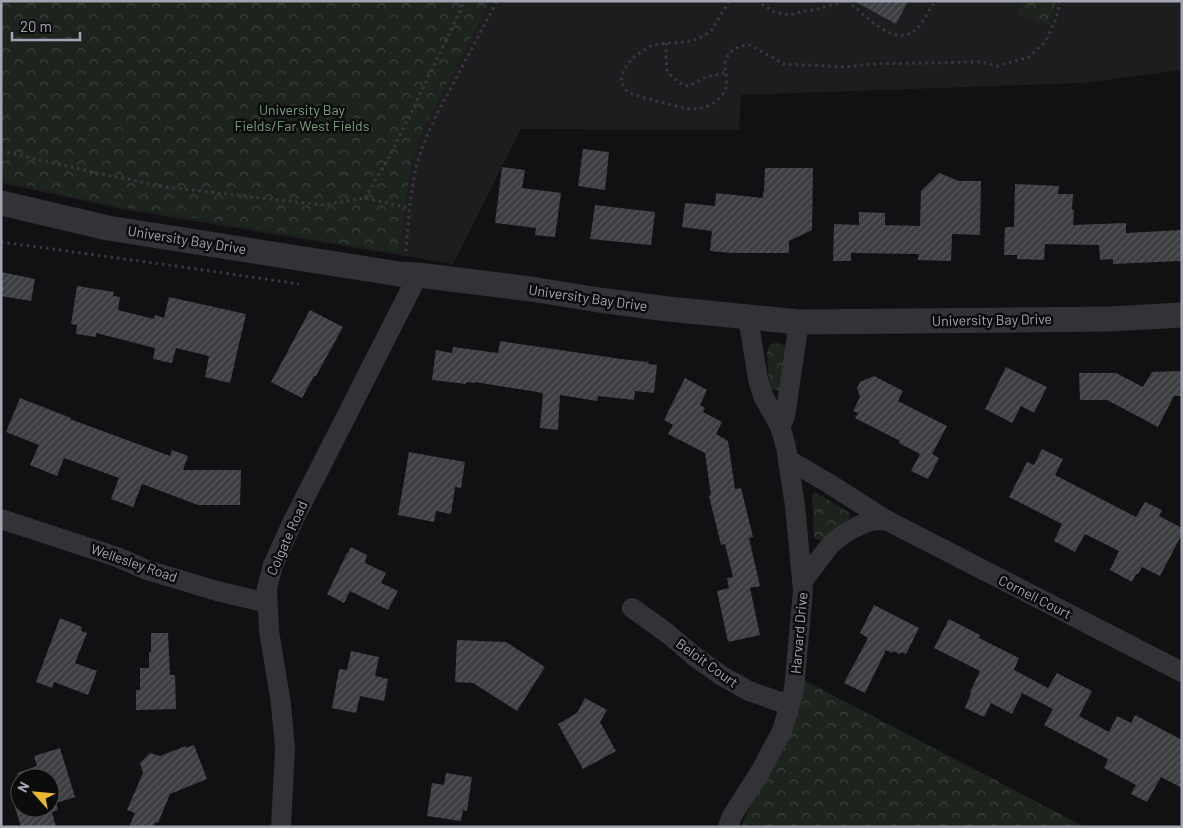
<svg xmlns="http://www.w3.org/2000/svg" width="1183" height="828" font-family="Barlow,sans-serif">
	<defs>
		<pattern id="forest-crowns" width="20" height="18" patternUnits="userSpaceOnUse" patternTransform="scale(1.25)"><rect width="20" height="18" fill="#1d241e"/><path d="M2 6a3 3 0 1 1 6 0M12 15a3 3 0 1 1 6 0" fill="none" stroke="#3b413c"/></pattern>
		<pattern id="building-hatch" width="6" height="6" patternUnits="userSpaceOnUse" patternTransform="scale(1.25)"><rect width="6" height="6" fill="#3d3e42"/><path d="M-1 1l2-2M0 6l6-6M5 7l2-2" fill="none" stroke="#56575b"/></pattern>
	</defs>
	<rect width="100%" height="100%" fill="#111012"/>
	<!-- built -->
	<path fill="#1d1d1f" d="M 1,1 L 1182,1 L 1182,70 L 1083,83 L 741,95 L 739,130 L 521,129 L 453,264 L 121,209 L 1,183 Z"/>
	<!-- forest -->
	<path fill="url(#forest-crowns)" d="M 1,1 L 490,1 L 422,131 L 412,158 L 398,253 L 182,216 L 121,207 L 1,180 Z
		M 1022,1 L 1056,1 L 1050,25 L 1018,14 Z
		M 775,343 L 783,344 L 786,346 L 779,391 L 772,390 L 769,384 L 767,353 C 768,348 769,344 775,343 Z
		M 815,492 L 850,513 L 849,519 L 820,540 L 814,538 L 812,495 Z
		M 802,679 L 1085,827 L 997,827 L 995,826 L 991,827 L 741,827 L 767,771 Z"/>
	<!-- building -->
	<path fill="url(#building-hatch)" d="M 854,1 L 908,1 L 896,24 Z
		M 583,149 L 609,152 L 605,190 L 578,186 Z
		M 502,167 L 525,170 L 522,188 L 561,193 L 555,237 L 535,235 L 536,228 L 495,223 Z
		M 765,168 L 813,168 L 812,230 L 789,241 L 789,253 L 732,253 L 710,251 L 712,231 L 682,227 L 685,203 L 715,206 L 716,193 L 763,198 L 763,192 L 764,192 Z
		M 939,173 L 959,181 L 981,181 L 980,235 L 952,234 L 951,261 L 918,260 L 919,254 L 851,253 L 851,261 L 833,261 L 834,224 L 859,225 L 859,212 L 885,213 L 885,225 L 920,226 L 921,191 Z
		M 1015,184 L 1059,186 L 1058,194 L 1073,194 L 1072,210 L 1074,210 L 1073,225 L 1126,223 L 1126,233 L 1182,230 L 1182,261 L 1113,264 L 1113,259 L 1100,260 L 1099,245 L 1045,244 L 1044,260 L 1017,259 L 1017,255 L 1004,255 L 1005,227 L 1014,227 Z
		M 595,205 L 655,212 L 651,245 L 590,239 Z
		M 1,272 L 35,279 L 31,301 L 1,296 Z
		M 77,286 L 114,292 L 113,296 L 120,297 L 118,310 L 154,319 L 155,315 L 164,318 L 169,297 L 246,314 L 230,383 L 205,377 L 209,356 L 176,348 L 172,363 L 153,359 L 155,348 L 96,333 L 96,337 L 76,334 L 77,325 L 71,324 Z
		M 310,310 L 343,327 L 316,376 L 314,376 L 302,398 L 271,382 Z
		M 500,341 L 621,359 L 649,362 L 648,364 L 657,365 L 654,393 L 635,391 L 634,400 L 598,396 L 597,401 L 560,395 L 558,430 L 540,428 L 543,393 L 475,382 L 475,383 L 466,382 L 466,384 L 432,380 L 436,350 L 452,353 L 453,347 L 498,353 Z
		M 1006,367 L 1047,387 L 1034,413 L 1021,406 L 1012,423 L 985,409 Z
		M 1182,371 L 1182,396 L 1174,396 L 1158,427 L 1107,400 L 1080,400 L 1079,373 L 1116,373 L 1143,387 L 1152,372 Z
		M 874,376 L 903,391 L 898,401 L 947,426 L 932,454 L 939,458 L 928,479 L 911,471 L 920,454 L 899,443 L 900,441 L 855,418 L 858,413 L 853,411 L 860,397 L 857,388 L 860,382 Z
		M 685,378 L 707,390 L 700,405 L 705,408 L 703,412 L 722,422 L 716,434 L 728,441 L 735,489 L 741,488 L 753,537 L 749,538 L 760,586 L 750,588 L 760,635 L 728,642 L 717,591 L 729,588 L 727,578 L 733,577 L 725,544 L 721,545 L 709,496 L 711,495 L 705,453 L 668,434 L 673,425 L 664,420 Z
		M 20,398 L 71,418 L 70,419 L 170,456 L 172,450 L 188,456 L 183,470 L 241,470 L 240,505 L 198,505 L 142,484 L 133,507 L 111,499 L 119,478 L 64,458 L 57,476 L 30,465 L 39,445 L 6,432 Z
		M 1042,449 L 1063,459 L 1055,475 L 1136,517 L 1145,502 L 1162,510 L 1159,516 L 1182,528 L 1182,534 L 1160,576 L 1142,567 L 1138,574 L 1136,574 L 1132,582 L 1110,570 L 1119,551 L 1085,534 L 1075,552 L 1054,541 L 1062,524 L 1009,497 L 1027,462 L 1034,465 Z
		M 409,452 L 465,462 L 461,488 L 455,487 L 451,514 L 436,511 L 434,522 L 398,515 Z
		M 351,547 L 367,555 L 365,561 L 366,561 L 365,563 L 386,573 L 381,583 L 398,591 L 388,610 L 350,591 L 344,603 L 327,594 L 347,553 L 348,553 Z
		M 874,605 L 919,628 L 906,654 L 901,652 L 900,654 L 893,651 L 892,653 L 886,650 L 865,693 L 844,683 L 868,638 L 860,633 Z
		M 60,618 L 82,627 L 81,631 L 87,633 L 75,663 L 97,671 L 88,695 L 54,682 L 52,688 L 36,682 Z
		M 949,619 L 980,635 L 979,638 L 1019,658 L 1014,670 L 1048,688 L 1057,673 L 1092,691 L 1079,716 L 1109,732 L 1117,716 L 1131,723 L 1135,715 L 1182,740 L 1182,788 L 1161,777 L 1147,802 L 1131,794 L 1136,785 L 1104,768 L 1108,759 L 1044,725 L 1053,709 L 1022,693 L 1012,714 L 991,703 L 984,717 L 965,708 L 971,693 L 970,692 L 980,671 L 934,648 Z
		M 151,633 L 168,633 L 170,675 L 175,675 L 176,709 L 136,710 L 136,690 L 140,690 L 140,668 L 149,668 L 149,653 L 151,652 Z
		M 457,640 L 506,642 L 545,667 L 517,711 L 473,683 L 455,682 Z
		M 351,651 L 379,657 L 375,676 L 388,679 L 384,701 L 360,696 L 356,713 L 332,708 L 339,669 L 347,670 Z
		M 585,698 L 607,710 L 600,722 L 616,751 L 583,769 L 558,724 L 577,713 Z
		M 194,745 L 207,779 L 170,794 L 158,823 L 155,822 L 153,827 L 129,827 L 135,813 L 127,810 L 143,773 L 140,763 L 150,753 L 160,756 L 186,746 L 186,748 Z
		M 60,748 L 75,797 L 56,803 L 58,810 L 52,812 L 56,827 L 21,827 L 13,801 L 20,799 L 20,808 L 50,808 L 50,778 L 20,778 L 20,782 L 17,773 L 37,766 L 34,756 Z
		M 446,773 L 472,777 L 467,811 L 463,810 L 461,821 L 427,816 L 432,783 L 444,785 Z"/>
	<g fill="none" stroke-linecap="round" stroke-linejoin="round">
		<!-- path -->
		<path stroke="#38393e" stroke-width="3" stroke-dasharray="2.5 4" stroke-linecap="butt" d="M 729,1 L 712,30 L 700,38 L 690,41 L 652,45 L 632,58 L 623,72 L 621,81 C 623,84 624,88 627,91 C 634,96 647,98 656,101 C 667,103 683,109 693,109 C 706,109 723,100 726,87 C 728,80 725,72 725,64 C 726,52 738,45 750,45 L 784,64 L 847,67 L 870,64 L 981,62 L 997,66 L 1029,57 L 1045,42 L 1056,19 L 1060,1
			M 756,1 L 776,13 L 790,15 L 800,12 L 818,9 L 846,1
			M 847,1 C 864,13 891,46 913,32 C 923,25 928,10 936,1
			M 666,43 L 666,58 L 667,71 L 673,78 L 683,85 L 688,86 L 706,77 L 727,72
			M 1,151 L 106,175 L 167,187 L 321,205 L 365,198 L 409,208
			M 365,198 L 391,154 L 465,1
			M 1,242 L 176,266 L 299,284
			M 406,251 L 410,202 L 416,167 L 423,145 L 435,118 L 497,1"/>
		<!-- minor -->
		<path stroke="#323237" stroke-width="20" d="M 780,426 L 785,417 L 799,322
			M 789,460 L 828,483 L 888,521 L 1182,672
			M 1,519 L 117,557 L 147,570 L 217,591 L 268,603
			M 802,582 L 831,544 L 845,533 L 858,526 L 870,521 L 877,520 L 888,521
			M 632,608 L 667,633 L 694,656 L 722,676 L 749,691 L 789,705
			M 281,827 L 285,749 L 281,704 L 269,631 L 267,588 L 270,576 L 273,565 L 293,521 L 418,275
			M 728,827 L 732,816 L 760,772 L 782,731 L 794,690 L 803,590 L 795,506 L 786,447 L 780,426 L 763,396 L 758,379 L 748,317"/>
		<!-- tertiary -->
		<path stroke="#323237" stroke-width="25" d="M 1,203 L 108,228 L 399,274 L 418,275 L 531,289 L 599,300 L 668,309 L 799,322 L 1110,319 L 1182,315"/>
	</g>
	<g text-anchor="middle" stroke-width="5" stroke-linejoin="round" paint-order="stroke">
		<!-- park labels -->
		<g font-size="14" fill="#7a9d7e" stroke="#0c0c0d">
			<text x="302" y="115">University Bay<tspan x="302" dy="16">Fields/Far West Fields</tspan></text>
		</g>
		<!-- street labels -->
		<g font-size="14" fill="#a2a6b2" stroke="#0c0c0d">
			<text transform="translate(187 240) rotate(9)" y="5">University Bay Drive</text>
			<text transform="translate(588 298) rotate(8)" y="5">University Bay Drive</text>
			<text transform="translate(992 320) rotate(-1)" y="5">University Bay Drive</text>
			<text transform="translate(287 538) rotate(-66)" y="5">Colgate Road</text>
			<text transform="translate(134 563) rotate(19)" y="5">Wellesley Road</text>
			<text transform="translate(1035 597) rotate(27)" y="5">Cornell Court</text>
			<text transform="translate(799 633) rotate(-85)" y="5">Harvard Drive</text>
			<text transform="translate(707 663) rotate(36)" y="5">Beloit Court</text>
		</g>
	</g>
	<!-- border -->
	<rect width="1183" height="828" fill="none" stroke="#a2a6b2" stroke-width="5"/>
	<!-- north arrow -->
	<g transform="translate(35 793) rotate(297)"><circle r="24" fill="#0c0c0d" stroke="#484a4f"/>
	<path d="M0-4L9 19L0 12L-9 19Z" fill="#eab730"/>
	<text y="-8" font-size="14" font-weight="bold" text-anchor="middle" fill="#a2a6b2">N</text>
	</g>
	<!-- scale -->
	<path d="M12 32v8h68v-8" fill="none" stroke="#a2a6b2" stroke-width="2.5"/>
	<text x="20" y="32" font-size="15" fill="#a2a6b2" stroke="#0c0c0d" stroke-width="4" paint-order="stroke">20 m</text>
</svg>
